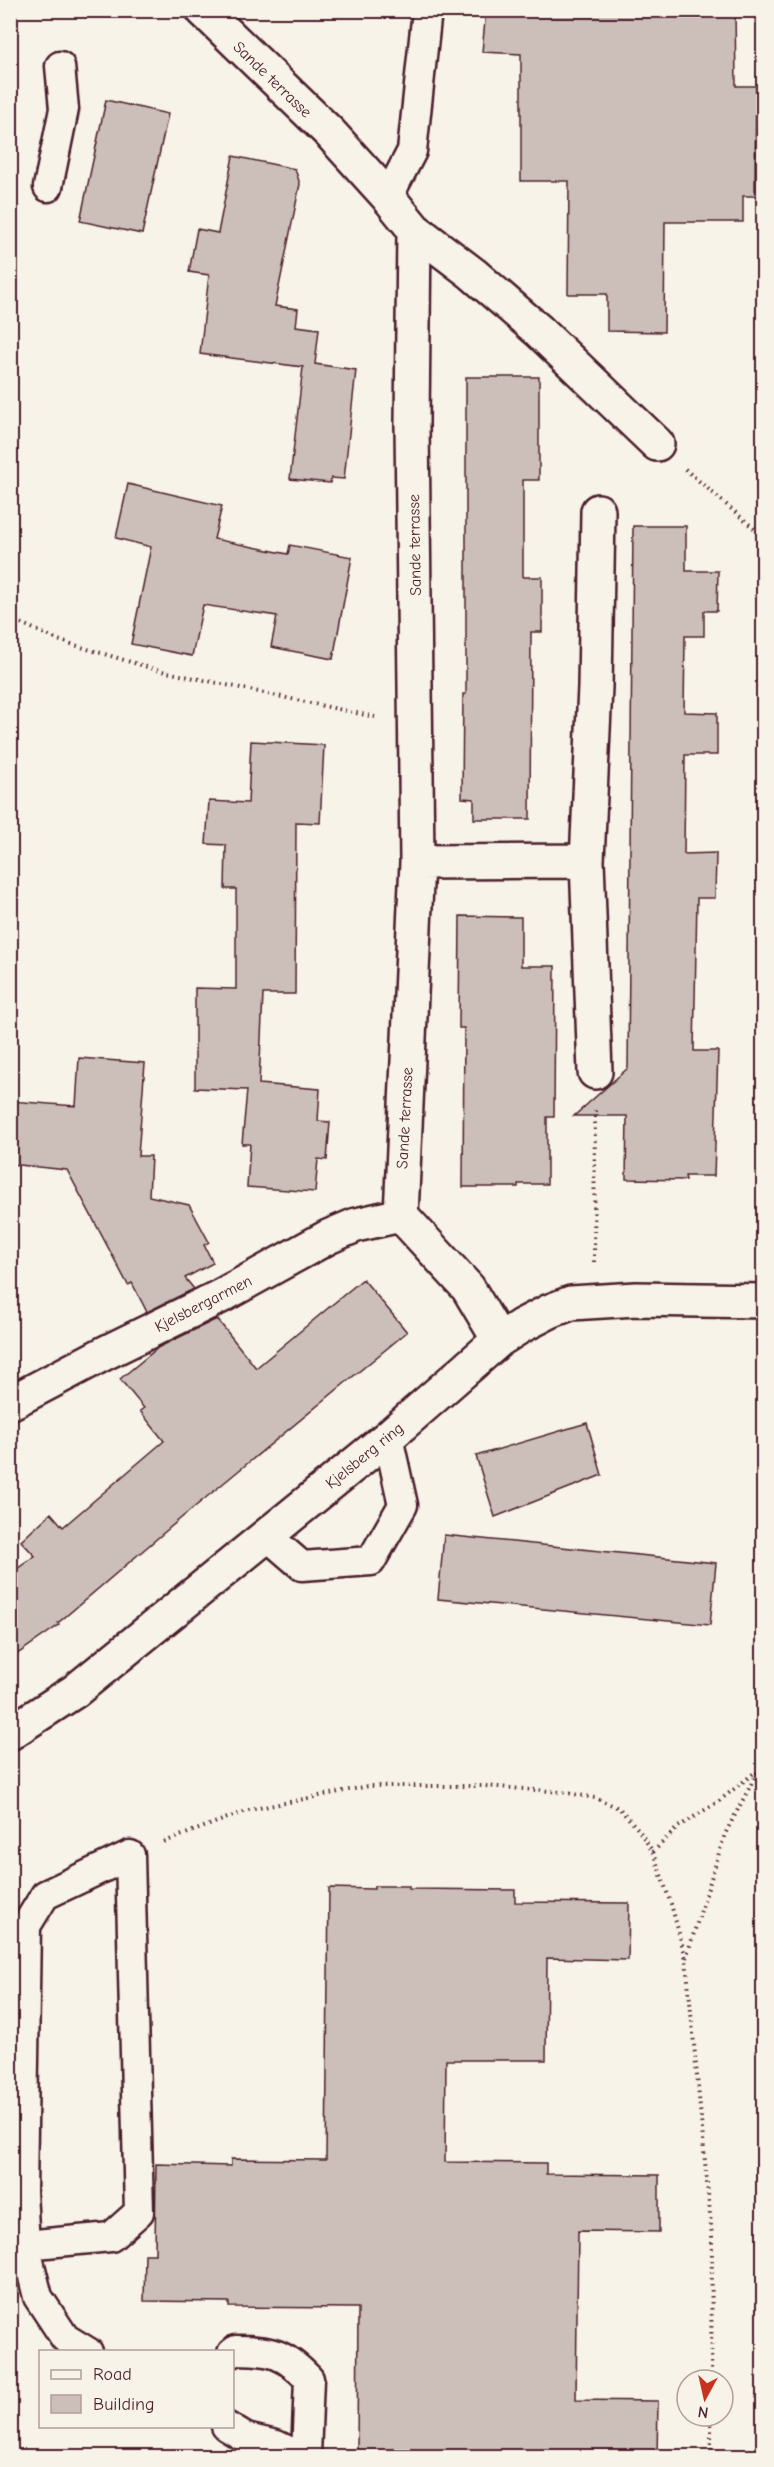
<svg xmlns="http://www.w3.org/2000/svg" width="774" height="2467" font-family="'Comic Neue',sans-serif">
	<rect width="100%" height="100%" fill="#f7f3e8"/>
	<filter id="ink" filterUnits="userSpaceOnUse"><feTurbulence type="fractalNoise" baseFrequency=".0167" numOctaves="2"/><feDisplacementMap in="SourceGraphic" scale="12" xChannelSelector="R" yChannelSelector="G"/><feConvolveMatrix kernelMatrix="1 2 1 2 8 2 1 2 1" color-interpolation-filters="sRGB"/></filter>
	<g filter="url(#ink)">
		<!-- building -->
		<path fill="#ccbfb9" stroke="#4a1f2b" stroke-width="1.5" d="M 486,10 L 735,10 L 736,86 L 756,86 L 755,196 L 743,196 L 743,222 L 665,222 L 664,332 L 607,331 L 607,294 L 568,294 L 569,181 L 521,181 L 521,54 L 482,52 Z
			M 106,100 L 168,114 L 142,234 L 80,221 Z
			M 233,156 L 295,169 L 300,184 L 275,306 L 298,309 L 296,326 L 319,329 L 315,364 L 356,370 L 344,479 L 331,478 L 330,483 L 290,479 L 303,367 L 200,354 L 209,275 L 189,272 L 197,229 L 218,233 Z
			M 466,377 L 539,377 L 539,480 L 523,480 L 523,577 L 542,577 L 542,632 L 531,632 L 530,819 L 474,819 L 474,799 L 462,798 L 463,694 L 466,694 Z
			M 128,484 L 222,506 L 214,539 L 288,554 L 290,545 L 352,557 L 333,659 L 271,647 L 277,616 L 203,605 L 192,656 L 131,644 L 151,547 L 116,538 Z
			M 633,526 L 686,526 L 686,571 L 718,571 L 717,611 L 704,611 L 704,636 L 685,636 L 684,712 L 717,713 L 717,755 L 685,755 L 684,854 L 716,853 L 715,898 L 697,898 L 694,1051 L 718,1051 L 714,1176 L 685,1176 L 686,1180 L 626,1179 L 627,1116 L 574,1116 L 628,1068 Z
			M 251,741 L 324,745 L 320,823 L 296,822 L 295,994 L 263,994 L 259,1084 L 320,1089 L 318,1121 L 330,1122 L 327,1160 L 318,1159 L 315,1192 L 247,1187 L 250,1144 L 242,1144 L 247,1090 L 195,1088 L 195,988 L 236,989 L 236,889 L 225,889 L 226,845 L 206,844 L 209,801 L 248,803 Z
			M 460,916 L 521,917 L 521,966 L 555,966 L 554,1117 L 547,1117 L 547,1184 L 518,1184 L 518,1187 L 463,1187 L 464,1028 L 459,1028 Z
			M 79,1058 L 145,1063 L 138,1156 L 151,1156 L 149,1196 L 189,1205 L 209,1242 L 204,1245 L 213,1263 L 185,1278 L 194,1289 L 147,1312 L 132,1283 L 128,1285 L 67,1170 L 10,1164 L 10,1101 L 76,1106 Z
			M 363,1279 L 407,1332 L 180,1519 L 58,1623 L 59,1625 L 10,1659 L 10,1574 L 35,1556 L 21,1541 L 51,1513 L 63,1527 L 164,1441 L 140,1411 L 144,1408 L 120,1379 L 159,1347 L 217,1319 L 256,1368 Z
			M 587,1423 L 602,1475 L 495,1517 L 476,1456 Z
			M 444,1535 L 716,1563 L 710,1625 L 438,1599 Z
			M 374,1886 L 409,1886 L 409,1889 L 515,1890 L 515,1902 L 629,1903 L 628,1960 L 547,1958 L 546,2060 L 446,2060 L 445,2162 L 546,2163 L 546,2174 L 659,2175 L 659,2232 L 578,2231 L 576,2400 L 658,2401 L 657,2457 L 357,2457 L 358,2308 L 229,2307 L 229,2302 L 144,2301 L 145,2254 L 155,2254 L 156,2164 L 231,2166 L 231,2159 L 326,2160 L 329,1888 L 374,1889 Z"/>
		<g fill="none" stroke-linecap="round" stroke-linejoin="round">
			<defs>
				<path id="lane" d="M 48,187 L 64,109 L 60,66
					M 388,197 L 412,151 L 427,10
					M 266,1535 L 302,1566 L 371,1561 L 403,1505 L 388,1437
					M 25,2245 L 111,2237 L 139,2212 L 130,1855 L 45,1895 L 26,1926 L 22,2192 L 25,2245 L 38,2297 L 65,2338 L 88,2352
					M 232,2353 L 236,2350 C 271,2350 284,2353 309,2379 L 306,2456
					M 226,2426 L 246,2438 L 276,2445 L 299,2456"/>
				<path id="street" d="M 203,10 L 330,133 L 388,197 L 414,229 L 412,424 L 417,862 L 401,1215 L 468,1288 L 499,1340
					M 414,229 L 473,274 L 539,331 L 657,444
					M 417,862 L 587,861
					M 595,1072 L 587,861 L 595,687 L 598,511
					M 10,1403 L 105,1353 L 221,1296 L 328,1237 L 356,1225 L 401,1215
					M 10,1733 L 75,1691 L 388,1437 L 499,1340 L 521,1326 L 550,1311 L 571,1303 L 636,1299 L 764,1301"/>
			</defs>
			<!-- lane casing -->
			<use href="#lane" stroke="#4a1f2b" stroke-width="33"/>
			<!-- street casing -->
			<use href="#street" stroke="#4a1f2b" stroke-width="38"/>
			<!-- path -->
			<path stroke="#4a1f2b" stroke-width="4" stroke-dasharray="1.5 4.5" stroke-linecap="butt" d="M 685,469 L 764,537
				M 10,618 L 58,640 L 157,670 L 375,717
				M 594,1262 L 595,1110
				M 164,1842 L 249,1810 L 369,1786 L 485,1786 L 562,1792 L 595,1798 L 619,1808 L 638,1829 L 653,1852 L 671,1904 L 686,1959 L 712,2236 L 711,2380
				M 653,1852 L 678,1827 L 719,1801 L 754,1773
				M 686,1958 L 725,1834 L 764,1760
				M 711,2456 L 711,2416"/>
			<!-- lane -->
			<use href="#lane" stroke="#f7f3e8" stroke-width="28"/>
			<!-- street -->
			<use href="#street" stroke="#f7f3e8" stroke-width="33"/>
		</g>
	</g>
	<g text-anchor="middle" stroke-width="6" stroke-linejoin="round" paint-order="stroke">
		<!-- street labels -->
		<g font-size="16" fill="#4a1f2b" stroke="#f7f3e8">
			<text transform="translate(273 79) rotate(44)" y="6">Sande terrasse</text>
			<text transform="translate(414 545) rotate(-91)" y="6">Sande terrasse</text>
			<text transform="translate(404 1118) rotate(-87)" y="6">Sande terrasse</text>
			<text transform="translate(203 1303) rotate(-27)" y="6">Kjelsbergarmen</text>
			<text transform="translate(364 1455) rotate(-39)" y="6">Kjelsberg ring</text>
		</g>
	</g>
	<!-- margin -->
	<rect width="774" height="2467" fill="none" stroke="#f7f3e8" stroke-width="36"/>
	<rect x="18" y="18" width="738" height="2431" fill="none" stroke="#4a1f2b" stroke-width="2" filter="url(#ink)"/>
	<!-- legend -->
	<rect x="39" y="2350" width="195" height="78" fill="#f7f3e8" stroke="#b29e9c" stroke-width="1.5"/>
	<rect x="51" y="2370" width="30" height="9" fill="#f7f3e8" stroke="#b29e9c" stroke-width="1.5"/>
	<text x="93" y="2380" font-size="18" fill="#4a1f2b">Road</text>
	<rect x="51" y="2395" width="30" height="18" fill="#ccbfb9" stroke="#b29e9c" stroke-width="1.5"/>
	<text x="93" y="2410" font-size="18" fill="#4a1f2b">Building</text>
	<!-- north arrow -->
	<g transform="translate(705 2398) rotate(188)"><circle r="28" fill="#f7f3e8" stroke="#b29e9c" stroke-width="1.5"/>
	<path d="M0-4.5L10 22L0 15L-10 22Z" fill="#c8321e"/>
	<text y="-9" font-size="16" font-weight="bold" text-anchor="middle" fill="#4a1f2b">N</text>
	</g>
</svg>
